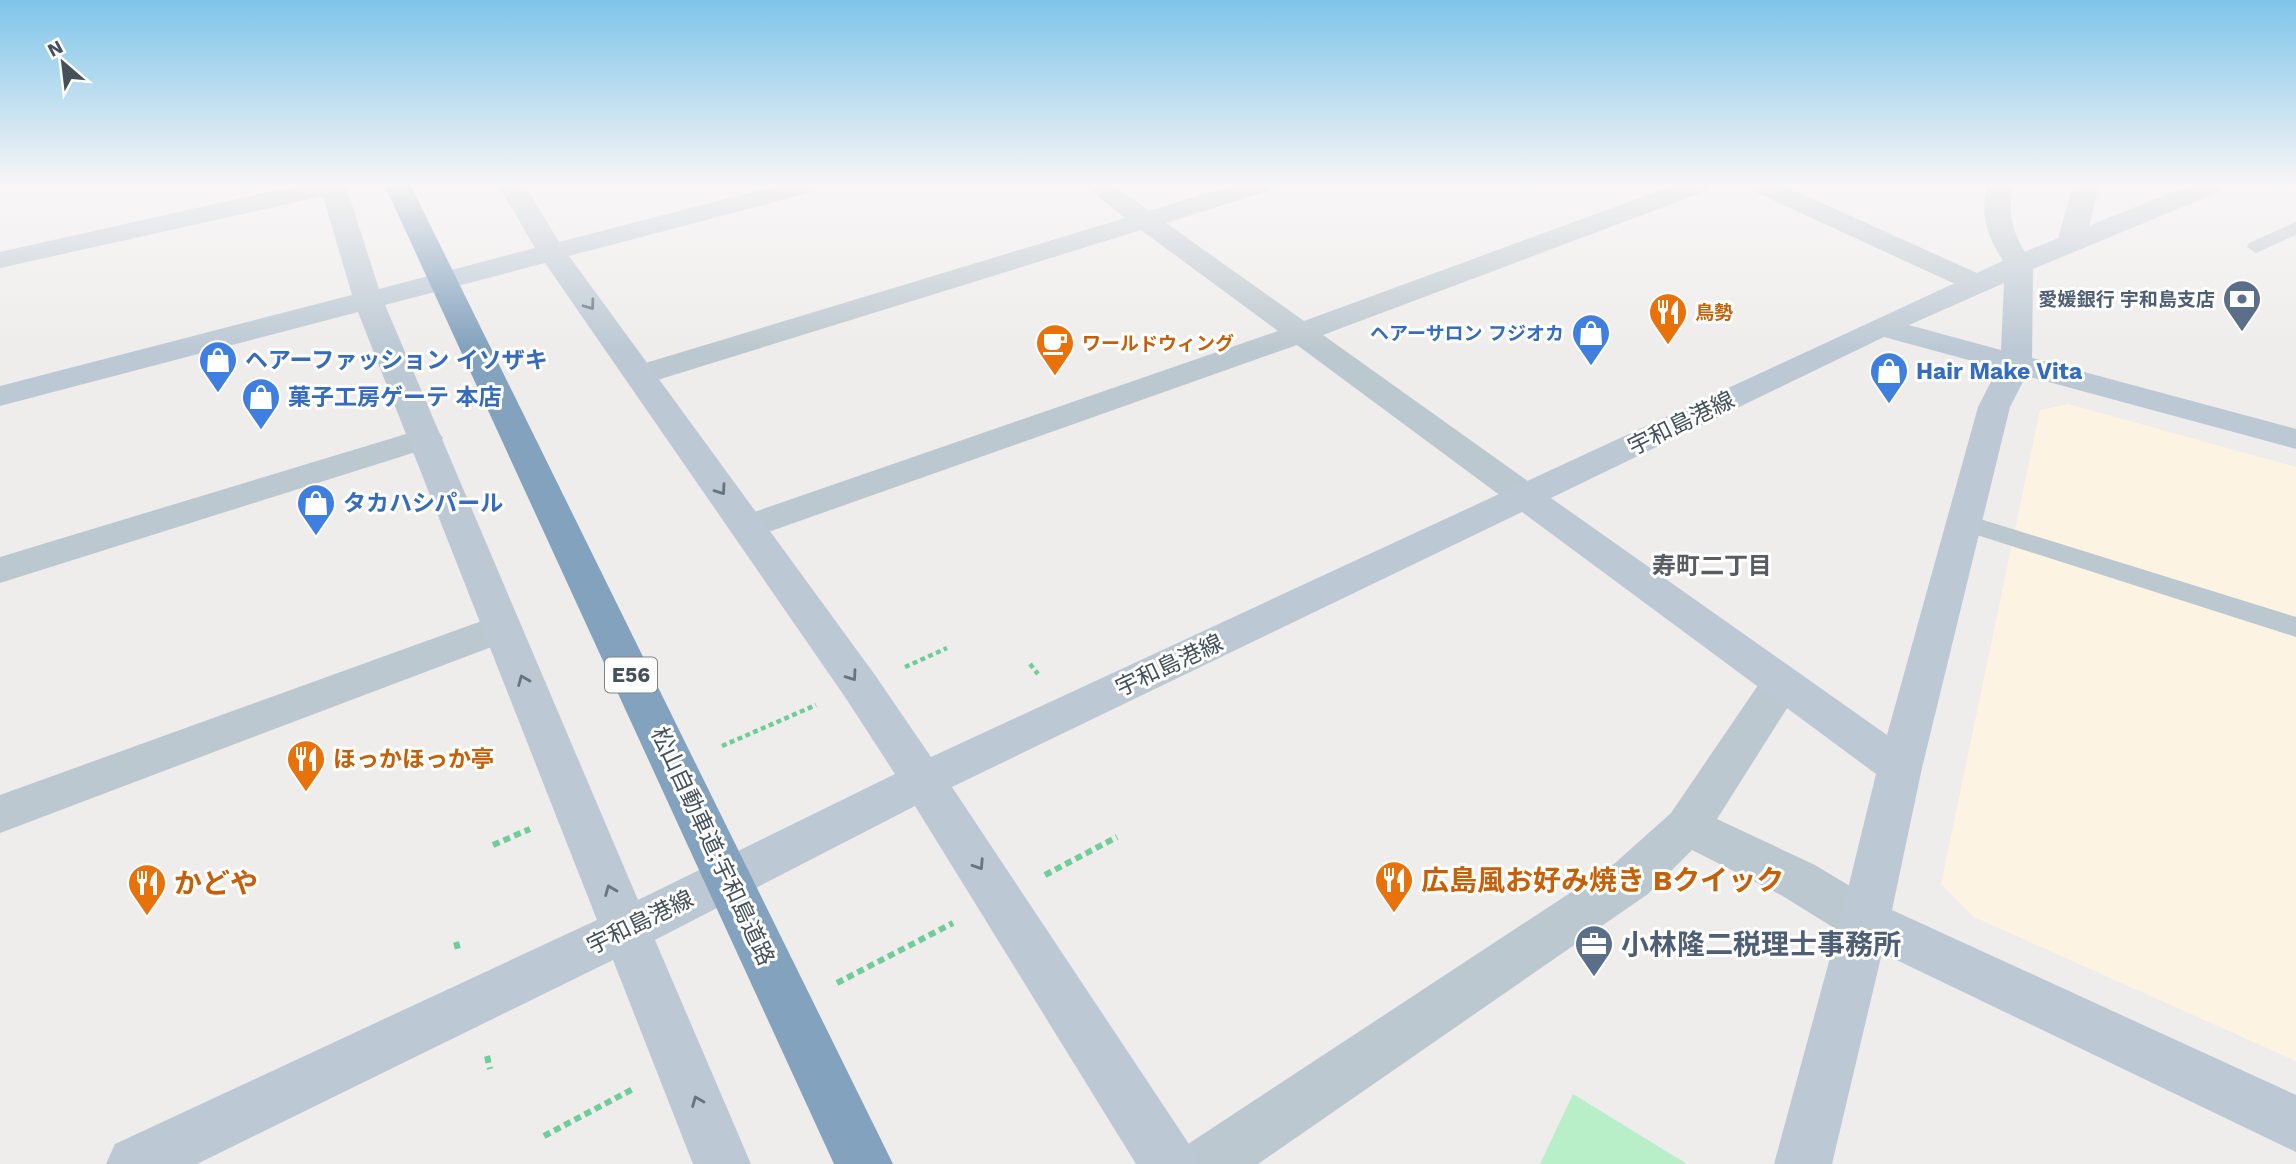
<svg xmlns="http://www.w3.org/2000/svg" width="2296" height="1164" font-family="'Work Sans','Noto Sans JP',sans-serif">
	<rect width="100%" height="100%" fill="#efecec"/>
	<!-- commercial -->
	<path fill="#fcf3e3" d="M 2068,404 L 2296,467 L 2296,1061 L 1974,917 L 1941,884 L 2040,410 Z"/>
	<!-- green -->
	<path fill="#b8efc9" d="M 1573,1094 L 1687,1164 L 1540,1164 Z"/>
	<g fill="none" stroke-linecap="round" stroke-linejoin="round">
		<!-- path-far1 -->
		<path stroke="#6fcd99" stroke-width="4.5" stroke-dasharray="5 3.5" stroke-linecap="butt" d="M 1030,664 L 1038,674
			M 905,667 L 947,648
			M 722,746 L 816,705"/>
		<!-- path -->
		<path stroke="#6fcd99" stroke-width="6" stroke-dasharray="7 4.5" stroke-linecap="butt" d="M 493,845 L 530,829
			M 1045,875 L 1117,837
			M 456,942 L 459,953
			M 837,983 L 953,923
			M 487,1056 L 490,1069
			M 544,1136 L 633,1089"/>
		<!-- lane -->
		<path fill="#bcc8cf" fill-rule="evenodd" d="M 2296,222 L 2296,235 L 2256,253 L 2247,247 L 2249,243 Z
			M 1964,514 L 2296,617 L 2296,637 L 1955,528 L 1952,522 L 1955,516 Z"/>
		<!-- street -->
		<path fill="#bcc8cf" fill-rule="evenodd" d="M 1085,186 L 1115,186 L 1149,211 L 1230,186 L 1271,186 L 1267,191 L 1166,223 L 1304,321 L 1672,186 L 1710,186 L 1706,191 L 1323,335 L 1539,489 L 1544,497 L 1539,505 L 1526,508 L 1513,505 L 1297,345 L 760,535 L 747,539 L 734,535 L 729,527 L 734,519 L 1278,331 L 1141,230 L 651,382 L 640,385 L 629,382 L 624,375 L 629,368 L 1125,218 Z
			M 1749,186 L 1784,186 L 1988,278 L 1992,284 L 1988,290 L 1978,293 L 1968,290 L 1753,191 Z
			M 1987,186 L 2013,186 C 2006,218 2015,238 2033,264 L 2029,270 L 2019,272 L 2009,270 C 1990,242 1979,220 1987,186 Z
			M 2073,186 L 2099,186 L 2085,242 L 2081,248 L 2071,250 L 2061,248 L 2057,242 Z
			M 426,428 L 438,431 L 443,438 L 438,445 L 0,583 L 0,557 Z
			M 501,614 L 515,618 L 521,628 L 515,638 L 0,833 L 0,795 Z
			M 1782,668 L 1797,672 L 1803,683 L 1717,819 L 1815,865 L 1883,906 L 1890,921 L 1883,936 L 1865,943 L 1847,936 L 1781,895 L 1692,850 L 1648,894 L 1258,1164 L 1179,1164 L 1188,1144 L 1614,864 L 1671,813 L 1767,672 Z"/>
		<!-- secondary -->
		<path fill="#bcc9d4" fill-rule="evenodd" d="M 295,186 L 346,186 L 379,289 L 535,248 L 499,186 L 525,186 L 559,242 L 776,186 L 820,186 L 816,191 L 569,256 L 875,675 L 931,757 L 2009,258 L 2188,186 L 2225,186 L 2221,191 L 2033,269 L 2032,358 L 2296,429 L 2296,449 L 2026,376 L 2010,407 L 1922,768 L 1892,910 L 2296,1095 L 2296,1152 L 1882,953 L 1832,1164 L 1774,1164 L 1840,921 L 1876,774 L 1522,512 L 952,787 L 1189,1144 L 1198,1164 L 1136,1164 L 915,806 L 655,940 L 751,1164 L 693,1164 L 613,960 L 197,1164 L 106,1164 L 115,1144 L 597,920 L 358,312 L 0,406 L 0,386 L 352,295 L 323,196 L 0,268 L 0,252 ZM 545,263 L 845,697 L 895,774 L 638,900 L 385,305 ZM 2004,283 L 2001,350 L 1909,325 ZM 1884,337 L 1998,368 L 1978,407 L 1887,735 L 1551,498 Z"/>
		<!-- highway -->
		<path fill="#82a2bd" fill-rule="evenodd" d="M 385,186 L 411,186 L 893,1164 L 834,1164 Z"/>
	</g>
	<!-- one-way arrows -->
	<defs><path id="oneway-chevron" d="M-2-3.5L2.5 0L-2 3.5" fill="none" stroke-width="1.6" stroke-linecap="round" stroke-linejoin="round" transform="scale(1.75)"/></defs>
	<g stroke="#68757f">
		<use href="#oneway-chevron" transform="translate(590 305) rotate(54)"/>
		<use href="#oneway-chevron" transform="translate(721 490) rotate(55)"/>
		<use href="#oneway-chevron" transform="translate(852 676) rotate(55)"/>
		<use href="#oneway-chevron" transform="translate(523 680) rotate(-112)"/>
		<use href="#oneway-chevron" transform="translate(979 865) rotate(57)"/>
		<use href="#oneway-chevron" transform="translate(610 890) rotate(-112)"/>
		<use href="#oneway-chevron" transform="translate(697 1101) rotate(-112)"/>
	</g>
	<!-- sky -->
	<linearGradient id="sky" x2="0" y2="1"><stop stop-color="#7fc5ea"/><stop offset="0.53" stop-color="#f8f6f6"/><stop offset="1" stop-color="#f8f6f6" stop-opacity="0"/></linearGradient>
	<rect width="2296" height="349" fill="url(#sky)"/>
	<!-- icons -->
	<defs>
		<symbol id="bank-pin" viewBox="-11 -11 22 30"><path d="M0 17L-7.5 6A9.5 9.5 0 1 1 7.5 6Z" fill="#5c6f8a" stroke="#fff"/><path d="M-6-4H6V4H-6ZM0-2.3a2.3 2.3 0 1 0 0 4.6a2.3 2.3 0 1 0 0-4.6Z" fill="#fff"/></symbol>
		<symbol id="restaurant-pin" viewBox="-11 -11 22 30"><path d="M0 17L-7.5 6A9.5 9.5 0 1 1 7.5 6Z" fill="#e8710a" stroke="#fff"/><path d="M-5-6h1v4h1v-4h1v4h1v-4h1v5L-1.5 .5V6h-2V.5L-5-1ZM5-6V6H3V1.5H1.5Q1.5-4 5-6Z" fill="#fff"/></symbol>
		<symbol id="shop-pin" viewBox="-11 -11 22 30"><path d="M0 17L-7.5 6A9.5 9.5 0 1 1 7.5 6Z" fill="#3f7fe0" stroke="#fff"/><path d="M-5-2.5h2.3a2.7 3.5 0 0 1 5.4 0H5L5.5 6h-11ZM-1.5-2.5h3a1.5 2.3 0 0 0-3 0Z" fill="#fff"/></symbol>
		<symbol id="cafe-pin" viewBox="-11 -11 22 30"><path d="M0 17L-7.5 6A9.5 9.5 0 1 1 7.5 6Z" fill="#e8710a" stroke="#fff"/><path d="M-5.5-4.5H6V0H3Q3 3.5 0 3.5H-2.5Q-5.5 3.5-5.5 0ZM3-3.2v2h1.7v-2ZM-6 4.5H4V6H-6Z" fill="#fff"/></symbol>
		<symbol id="office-pin" viewBox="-11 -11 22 30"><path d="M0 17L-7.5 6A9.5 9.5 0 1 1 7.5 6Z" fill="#5c6f8a" stroke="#fff"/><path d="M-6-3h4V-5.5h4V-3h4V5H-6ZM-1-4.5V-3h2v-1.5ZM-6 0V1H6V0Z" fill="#fff"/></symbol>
	</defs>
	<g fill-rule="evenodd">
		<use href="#bank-pin" x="2220" y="277" width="44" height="60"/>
		<use href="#restaurant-pin" x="1646" y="290" width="44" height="60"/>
		<use href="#shop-pin" x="1569" y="311" width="44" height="60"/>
		<use href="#cafe-pin" x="1033" y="321" width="44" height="60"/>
		<use href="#shop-pin" x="196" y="338" width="44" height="60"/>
		<use href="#shop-pin" x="1867" y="349" width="44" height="60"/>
		<use href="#shop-pin" x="239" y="375" width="44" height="60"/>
		<use href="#shop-pin" x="294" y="481" width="44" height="60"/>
		<use href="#restaurant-pin" x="284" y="737" width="44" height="60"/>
		<use href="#restaurant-pin" x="1372" y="858" width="44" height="60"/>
		<use href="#restaurant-pin" x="125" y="861" width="44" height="60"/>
		<use href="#office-pin" x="1572" y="922" width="44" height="60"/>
	</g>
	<g text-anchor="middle" stroke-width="6" stroke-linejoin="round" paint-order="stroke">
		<!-- far-service labels -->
		<g font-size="19" font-weight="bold" fill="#4e5e75" stroke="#fff" text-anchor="end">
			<text x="2215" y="306">愛媛銀行 宇和島支店</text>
		</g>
		<!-- far-food labels -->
		<g font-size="19" font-weight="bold" fill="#c56008" stroke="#fff" text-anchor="start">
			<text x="1695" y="319">鳥勢</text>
			<text x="1082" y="350">ワールドウィング</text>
		</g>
		<!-- far-shop labels -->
		<g font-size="19" font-weight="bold" fill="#366cbe" stroke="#fff" text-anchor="end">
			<text x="1564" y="340">ヘアーサロン フジオカ</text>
		</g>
		<!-- shield labels -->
		<rect fill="#fff" stroke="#7c858c" stroke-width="2" x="605" y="657.5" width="52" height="35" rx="5"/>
		<g font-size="21" font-weight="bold" fill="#44515a">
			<text x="631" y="682">E56</text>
		</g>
		<!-- shop labels -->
		<g font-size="23" font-weight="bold" fill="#366cbe" stroke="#fff" text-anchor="start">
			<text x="245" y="368">ヘアーファッション イソザキ</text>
			<text x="1916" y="379">Hair Make Vita</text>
			<text x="288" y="405">菓子工房ゲーテ 本店</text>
			<text x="343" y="511">タカハシパール</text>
		</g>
		<!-- street labels -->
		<g font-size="23" fill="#44515a" stroke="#fff">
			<text transform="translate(1681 423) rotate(-26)" y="8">宇和島港線</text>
			<text transform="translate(1169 665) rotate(-25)" y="8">宇和島港線</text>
			<text transform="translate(713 846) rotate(65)" y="8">松山自動車道;宇和島道路</text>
			<text transform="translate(640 922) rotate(-26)" y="8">宇和島港線</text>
		</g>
		<!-- food labels -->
		<g font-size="23" font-weight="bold" fill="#c56008" stroke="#fff" text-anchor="start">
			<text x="333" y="767">ほっかほっか亭</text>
		</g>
		<!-- neighbourhood labels -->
		<g font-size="24" font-weight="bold" fill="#595d61" stroke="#fff">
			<text x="1712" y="574">寿町二丁目</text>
		</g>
		<!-- near-food labels -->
		<g font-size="28" font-weight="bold" fill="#c56008" stroke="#fff" text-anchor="start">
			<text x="1421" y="890">広島風お好み焼き Bクイック</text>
			<text x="174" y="893">かどや</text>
		</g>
		<!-- near-service labels -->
		<g font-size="28" font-weight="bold" fill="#4e5e75" stroke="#fff" text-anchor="start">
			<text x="1621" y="954">小林隆二税理士事務所</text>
		</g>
	</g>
	<!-- north arrow -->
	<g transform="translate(63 63) rotate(332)" stroke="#ffffff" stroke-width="5" paint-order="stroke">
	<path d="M0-5L12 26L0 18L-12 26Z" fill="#44515a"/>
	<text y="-10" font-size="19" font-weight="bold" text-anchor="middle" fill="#44515a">N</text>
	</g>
</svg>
